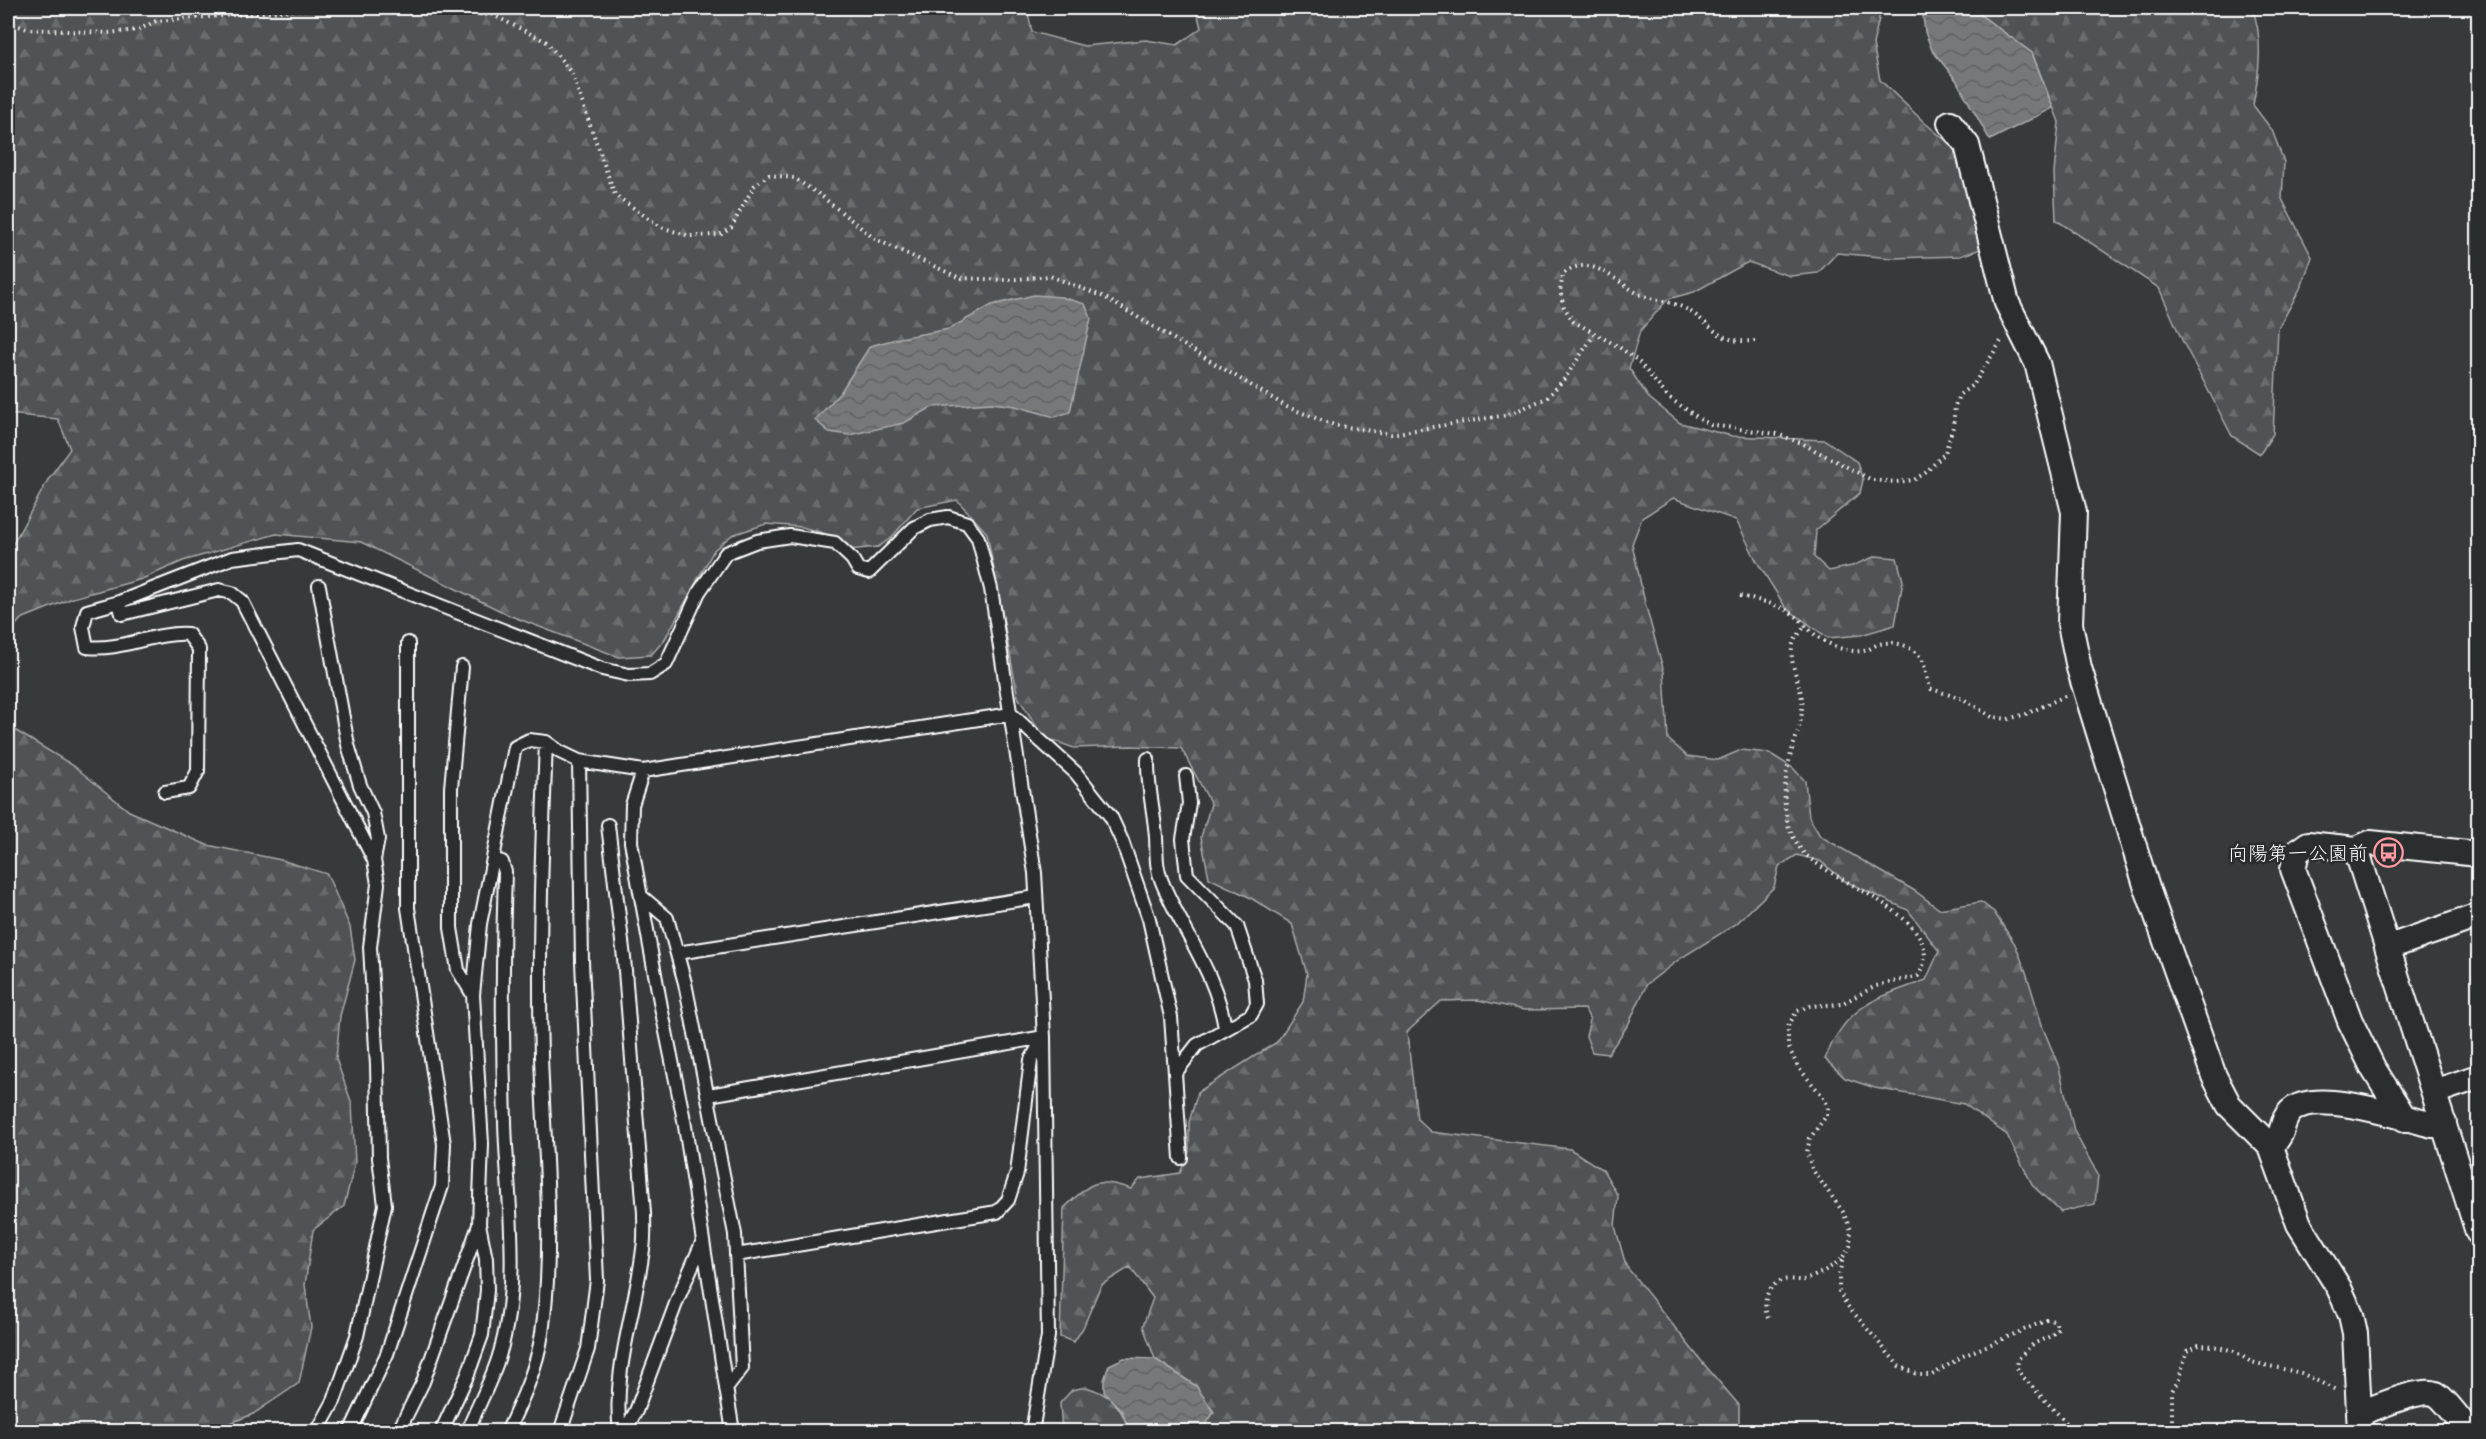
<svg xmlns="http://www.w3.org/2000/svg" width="2486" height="1439" font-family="Mynerve,'Klee One',sans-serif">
	<defs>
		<pattern id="forest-firs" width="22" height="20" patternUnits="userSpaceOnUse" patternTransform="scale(1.5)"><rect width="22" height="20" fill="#505354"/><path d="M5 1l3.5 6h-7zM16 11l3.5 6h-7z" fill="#6a6d6e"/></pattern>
		<pattern id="water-waves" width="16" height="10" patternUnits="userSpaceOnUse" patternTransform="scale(1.5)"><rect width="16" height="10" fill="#767879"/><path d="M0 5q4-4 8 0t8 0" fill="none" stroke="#616262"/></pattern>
	</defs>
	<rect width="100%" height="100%" fill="#373a3b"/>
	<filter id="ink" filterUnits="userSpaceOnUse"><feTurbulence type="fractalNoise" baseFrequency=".0167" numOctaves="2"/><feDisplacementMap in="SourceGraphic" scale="12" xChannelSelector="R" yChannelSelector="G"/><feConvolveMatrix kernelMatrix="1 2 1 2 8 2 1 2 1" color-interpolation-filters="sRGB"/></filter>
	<g filter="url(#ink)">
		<!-- forest -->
		<path fill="url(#forest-firs)" stroke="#a8a9aa" stroke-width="1.5" d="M 8,8 L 1027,8 L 1032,32 L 1084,46 L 1146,40 L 1177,45 L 1201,28 L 1196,8 L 1885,8 L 1881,10 L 1873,44 L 1880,80 L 1925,123 L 1972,163 L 1999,224 L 1990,246 L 1960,256 L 1892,258 L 1837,253 L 1818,273 L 1790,276 L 1748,262 L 1694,292 L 1668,299 L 1640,331 L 1629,368 L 1648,397 L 1680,423 L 1732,436 L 1825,440 L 1857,462 L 1863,480 L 1860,493 L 1816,530 L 1814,557 L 1829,571 L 1852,566 L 1876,556 L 1897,558 L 1903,581 L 1895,625 L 1861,635 L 1828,638 L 1786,608 L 1757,562 L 1736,520 L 1673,498 L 1642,518 L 1632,544 L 1645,603 L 1664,672 L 1668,739 L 1687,756 L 1718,760 L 1741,750 L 1769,753 L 1793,768 L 1805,781 L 1809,817 L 1820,836 L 1915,891 L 1939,909 L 1981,902 L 1994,912 L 2015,944 L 2026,972 L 2043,1028 L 2059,1067 L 2074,1131 L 2098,1175 L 2095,1204 L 2061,1212 L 2033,1186 L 2007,1135 L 1964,1104 L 1875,1088 L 1845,1078 L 1825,1059 C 1847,1004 1875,999 1926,980 L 1939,951 L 1908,910 L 1845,881 L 1820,861 L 1797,855 L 1779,866 L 1774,887 L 1736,924 L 1681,958 L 1647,984 L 1628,1025 L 1608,1054 L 1592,1052 L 1586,1036 L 1590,1020 L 1585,1009 L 1524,1010 L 1478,1000 L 1441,1001 L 1407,1032 L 1417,1119 L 1431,1132 L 1570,1149 L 1603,1170 L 1618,1196 L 1615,1226 L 1626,1266 L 1703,1363 L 1739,1405 L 1739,1431 L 1205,1431 L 1196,1386 L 1155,1359 L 1143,1326 L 1153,1298 L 1130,1267 L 1101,1285 L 1083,1328 L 1074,1342 L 1060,1337 L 1064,1208 C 1091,1183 1093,1176 1131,1189 L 1140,1179 L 1180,1173 L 1189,1152 L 1189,1122 L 1198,1092 L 1277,1042 L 1303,1002 L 1307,974 L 1292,924 L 1251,898 L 1209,878 L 1201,837 L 1211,804 L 1181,748 L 1130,746 L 1074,748 L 1043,737 L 1018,697 L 987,533 L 957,500 L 917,508 L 891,538 L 878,547 L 848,550 L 826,534 L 802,527 L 766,524 L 732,535 L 714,550 L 665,639 L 651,655 L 619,657 L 511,616 L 361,542 L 276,534 L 183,561 L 142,579 L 73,598 L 21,619 L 8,634 L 8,553 L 49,478 L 70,449 L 58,419 L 8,414 Z
			M 1971,8 L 2252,8 C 2264,38 2259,74 2253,105 L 2272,130 L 2284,162 L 2282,199 L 2312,257 L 2302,285 L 2278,329 L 2273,434 L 2260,454 L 2232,436 L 2182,340 L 2159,288 L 2056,220 L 2054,173 L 2059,122 L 2032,53 Z
			M 8,726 L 74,766 L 129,811 L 207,845 L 281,860 L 327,874 L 350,927 L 355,960 L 340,1016 L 336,1059 L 352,1104 L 355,1163 L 344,1206 L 313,1230 L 305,1285 L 311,1327 L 299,1383 L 253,1414 L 211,1431 L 8,1431 Z
			M 1086,1387 C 1113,1395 1121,1406 1129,1431 L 1062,1431 L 1060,1403 L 1072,1390 Z"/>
		<!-- water -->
		<path fill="url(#water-waves)" stroke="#adaeaf" stroke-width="1.5" d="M 1922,8 L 1971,8 L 2032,53 L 2053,108 L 1990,140 L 1956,80 L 1932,50 L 1925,32 Z
			M 1034,295 L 1061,297 L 1085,304 L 1091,318 L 1070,412 L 1055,417 L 1015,406 L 992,403 L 932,407 L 904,423 L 849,435 L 829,432 L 815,420 L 840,393 L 870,346 L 900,338 L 949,329 L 992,305 Z
			M 1124,1358 L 1155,1359 L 1196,1386 L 1214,1412 L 1203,1429 L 1205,1431 L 1129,1431 L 1122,1411 L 1104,1392 L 1104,1380 L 1109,1365 Z"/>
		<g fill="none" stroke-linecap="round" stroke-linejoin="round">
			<defs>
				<path id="lane" d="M 319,586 L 348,745 L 360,785 L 373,813 L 378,839 L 374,860
					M 119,602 L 122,614 L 219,590 L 232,593 L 242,601 L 374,860 L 378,884 L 370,947 L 377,1066 L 379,1158 L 385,1205 L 357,1336 L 334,1401 L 317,1432
					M 462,667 L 451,788 L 451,928 L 458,970 L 473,995
					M 1011,714 L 1076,773 L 1111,817 L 1122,841 L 1149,919 L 1171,1017 L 1181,1158
					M 1148,759 C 1147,786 1154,810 1156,837 C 1157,853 1155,866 1162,882 C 1183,933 1216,972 1225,1028
					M 643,771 L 632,805 L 631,842 L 661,1007 L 684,1120 L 733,1432
					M 165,792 L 189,788 L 198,771 L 199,649 L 188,634 C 153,632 122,651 87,647 L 83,627 L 87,611 L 119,602 L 232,558 L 298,550 L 602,669 L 629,675 L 650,674 L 666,664 L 699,592 L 726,553 L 757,541 L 790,536 L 835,543 L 852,559 L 858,569 L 869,572 L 914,528 L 930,520 L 948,517 L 967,523 L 978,538 L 991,589 L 1035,873 L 1044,1037 L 1048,1336 L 1032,1432
					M 608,825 L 624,958 L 644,1213 C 644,1225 645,1237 643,1249 C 636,1310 612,1370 620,1432
					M 641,896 L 667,918 L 685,983 L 735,1234 L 742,1368 L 726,1389
					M 677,953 L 1036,897
					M 1176,1072 L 1197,1045 L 1251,1015 L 1257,1004 L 1255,980 L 1237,926 L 1187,875 L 1183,839 L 1189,803 L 1186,776
					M 709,1095 L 1044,1037
					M 736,1255 L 997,1212 L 1008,1200 L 1017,1173 L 1031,1060 L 1043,1038
					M 350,1432 L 387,1354 L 442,1186 L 444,1144 L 408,908 L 408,643
					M 398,1432 L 423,1382 L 479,1225
					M 441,1432 L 468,1374 L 482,1335 L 487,1290 L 486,1259 L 479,1224 L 482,1144 L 473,995 L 480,924 L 515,747 L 529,740 L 546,742 L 560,752 L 579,761 L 643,771 L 1011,714
					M 467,1432 C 477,1407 491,1382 499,1356 C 522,1281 507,1198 505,1122 C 502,1038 502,955 505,872 L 502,862 L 493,859
					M 507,1432 C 522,1400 537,1368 542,1333 C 555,1241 544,1148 541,1056 C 538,951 542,846 546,742
					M 560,1432 L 588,1349 L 597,1280 L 582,962 L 579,761
					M 624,1432 L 636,1411 L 678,1298 L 702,1243"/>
				<path id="street" d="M 1950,123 L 1967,145 L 2007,303 L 2037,363 L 2074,512 L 2070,624 L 2079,668 L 2146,885 L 2214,1076 L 2229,1105 L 2271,1147 L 2299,1224 L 2339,1288 L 2351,1315 L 2355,1333 L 2360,1432
					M 2356,849 L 2478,1232
					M 2389,947 L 2478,916
					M 2434,1092 L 2478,1077
					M 2405,1119 L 2373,1068 L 2350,1021 L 2293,869 L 2297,852 L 2308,844 L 2356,849 L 2370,843 L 2478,854
					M 2271,1147 C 2274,1143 2279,1138 2281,1132 C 2284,1123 2284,1118 2291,1111 C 2316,1088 2402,1118 2433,1125 L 2444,1123
					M 2360,1413 C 2376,1408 2421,1387 2436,1394 C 2444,1398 2462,1423 2470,1432"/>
			</defs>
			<!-- lane casing -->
			<use href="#lane" stroke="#fff" stroke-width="16"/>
			<!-- street casing -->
			<use href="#street" stroke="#fff" stroke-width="28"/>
			<!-- path -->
			<path stroke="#fff" stroke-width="4" stroke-dasharray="1.5 4.5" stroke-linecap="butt" d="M 408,8 L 493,15 L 547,42 L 572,74 L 615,195 L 661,227 L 689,236 L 720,235 L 731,228 L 754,186 L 769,175 L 794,178 L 820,195 L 875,239 L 960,278 L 1006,280 L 1050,276 L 1104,297 L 1287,407 L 1334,425 L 1391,434 L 1507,415 L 1547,398 L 1565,378 L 1594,335
				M 8,22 L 27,29 L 108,33 L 138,30 L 156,21 L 322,8
				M 1755,341 C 1713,344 1713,322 1682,307 C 1669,301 1654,300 1641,295 C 1616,283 1591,251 1563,274 L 1560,291 L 1564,307 L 1573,321 L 1619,347 L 1638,361 L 1668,397 L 1700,419 L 1711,425 L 1777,434 L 1801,443 L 1872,480 L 1896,482 L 1914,480 L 1925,473 L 1945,453 L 1953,427 L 1955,406 L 1959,395 L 1974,384 L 2001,341
				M 1740,596 C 1765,602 1788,605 1805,625
				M 2065,696 L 2026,714 L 2008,719 L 1992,717 L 1963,699 L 1931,689 C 1927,680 1926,670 1923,662 C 1915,646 1895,640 1879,644 C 1873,646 1868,651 1862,651 C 1841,653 1818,640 1805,625 C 1802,631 1795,638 1793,644 C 1787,665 1804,687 1802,707 C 1802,721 1797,734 1793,747 C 1785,772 1781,803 1789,828 C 1792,835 1798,846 1803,852 C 1830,883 1955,919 1918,976 L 1876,986 L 1841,1004 L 1810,1006 L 1797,1011 L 1788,1026 L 1788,1046 L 1798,1067 L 1825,1099 L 1828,1108 L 1827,1115 L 1810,1138 L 1807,1152 L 1812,1169 L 1843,1212 L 1851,1230 L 1850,1246 L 1843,1257 L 1839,1275 L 1839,1291 L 1846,1304 L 1899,1366 L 1919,1375 L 1932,1375 L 1963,1356 L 2047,1320 L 2055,1321 L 2058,1329 L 2051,1336 L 2033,1344 L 2018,1359 L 2017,1368 L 2023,1377 L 2075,1432
				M 1768,1318 C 1762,1303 1766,1285 1784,1280 C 1791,1278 1800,1282 1807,1279 C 1817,1276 1835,1265 1843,1258
				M 2172,1432 L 2172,1391 L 2179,1379 L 2187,1351 L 2199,1345 L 2214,1346 L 2234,1351 L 2251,1362 L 2301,1373 L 2336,1390"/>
			<!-- lane -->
			<use href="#lane" stroke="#2a2d2e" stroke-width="12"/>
			<!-- street -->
			<use href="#street" stroke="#2a2d2e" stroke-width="24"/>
		</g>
	</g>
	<!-- icons -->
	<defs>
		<symbol id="bus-ring" viewBox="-11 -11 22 22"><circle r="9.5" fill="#2a2d2e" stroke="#ff9aa2" stroke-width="1.5"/><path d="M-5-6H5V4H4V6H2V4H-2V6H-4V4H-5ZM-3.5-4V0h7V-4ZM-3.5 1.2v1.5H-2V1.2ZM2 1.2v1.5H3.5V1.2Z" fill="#ff9aa2"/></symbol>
	</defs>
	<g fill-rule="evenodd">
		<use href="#bus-ring" x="2372" y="836" width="33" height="33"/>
	</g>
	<g text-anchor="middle" stroke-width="5" stroke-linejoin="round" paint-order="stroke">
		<!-- poi labels -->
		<g font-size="20" fill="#fff" stroke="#2a2d2e" text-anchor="end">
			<text x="2368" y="860">向陽第一公園前</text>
		</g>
	</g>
	<!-- margin -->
	<rect width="2486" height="1439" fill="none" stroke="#2a2d2e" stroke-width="30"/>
	<rect x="15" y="15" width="2456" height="1409" fill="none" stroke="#fff" stroke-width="2" filter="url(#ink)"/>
</svg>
